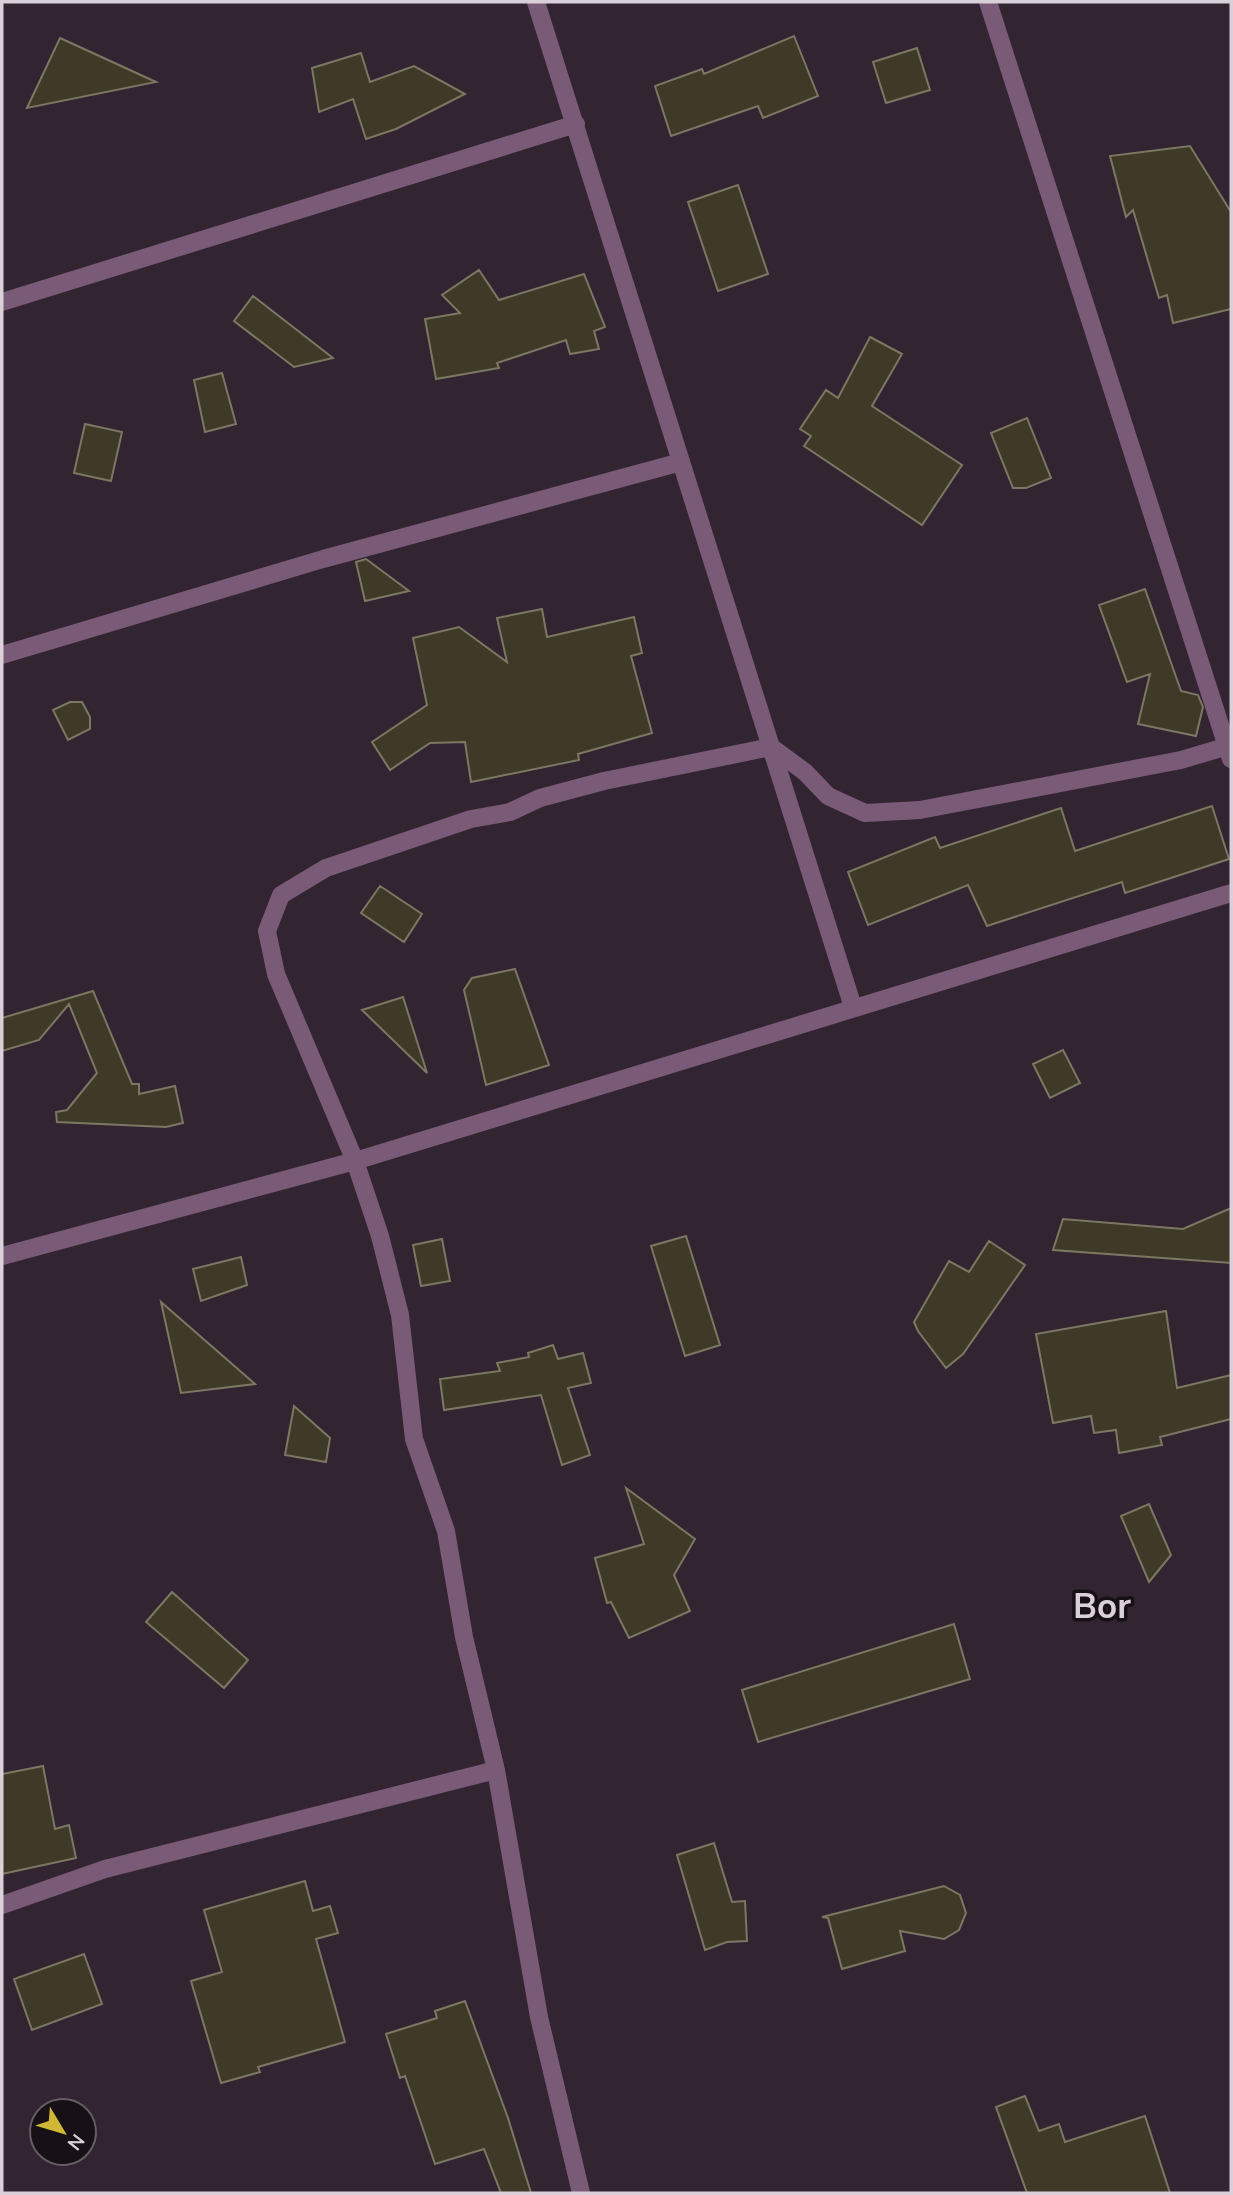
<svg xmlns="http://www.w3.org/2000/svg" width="1233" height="2195" font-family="'Nunito Sans',sans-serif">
	<rect width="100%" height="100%" fill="#332432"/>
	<!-- building -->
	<path fill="#3e3a27" stroke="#7c7762" stroke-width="2" d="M 794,36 L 818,96 L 763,118 L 758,106 L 671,136 L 655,86 L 702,69 L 704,74 Z
		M 60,38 L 156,82 L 27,108 Z
		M 917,48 L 930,90 L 886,103 L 873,62 Z
		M 361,53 L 370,82 L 414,66 L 465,94 L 396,129 L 366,139 L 353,99 L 319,112 L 312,68 Z
		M 1190,146 L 1231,212 L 1231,309 L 1173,323 L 1167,295 L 1159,298 L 1133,210 L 1126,217 L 1110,156 Z
		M 738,185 L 768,274 L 718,291 L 688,202 Z
		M 479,270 L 499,300 L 584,274 L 605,327 L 594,331 L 599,349 L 570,354 L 566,340 L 497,363 L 499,368 L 436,379 L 425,319 L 460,313 L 442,295 Z
		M 253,296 L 333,358 L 294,367 L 234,321 Z
		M 870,337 L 902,354 L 872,406 L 962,465 L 922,525 L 804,446 L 811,436 L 800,429 L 826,390 L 838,398 Z
		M 222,373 L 236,424 L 205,432 L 194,380 Z
		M 1027,418 L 1051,478 L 1026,488 L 1013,488 L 991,433 Z
		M 85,424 L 122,432 L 111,481 L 74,473 Z
		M 366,559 L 409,591 L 365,601 L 356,562 Z
		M 1145,589 L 1181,691 L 1198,695 L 1203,707 L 1196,736 L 1138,724 L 1150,674 L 1127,682 L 1099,605 Z
		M 542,609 L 547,637 L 634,617 L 642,653 L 631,656 L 652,733 L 578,754 L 579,760 L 471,782 L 465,742 L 430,743 L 390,770 L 372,742 L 427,705 L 413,638 L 459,627 L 507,662 L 497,618 Z
		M 70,702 L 82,702 L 90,717 L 90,729 L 68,740 L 53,710 Z
		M 1212,806 L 1229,859 L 1125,893 L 1122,882 L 987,926 L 968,885 L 868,925 L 848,872 L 935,837 L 940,848 L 1061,808 L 1075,851 Z
		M 380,886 L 422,914 L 404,942 L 361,913 Z
		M 515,969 L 549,1065 L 486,1085 L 464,990 L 472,978 Z
		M 93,991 L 132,1084 L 139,1084 L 139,1094 L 175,1086 L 183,1123 L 166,1127 L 57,1122 L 56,1112 L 67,1110 L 97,1073 L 69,1004 L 39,1040 L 2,1051 L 2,1018 Z
		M 403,997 L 427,1073 L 362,1010 Z
		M 1063,1050 L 1080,1083 L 1050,1098 L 1033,1064 Z
		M 1231,1208 L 1231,1263 L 1053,1250 L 1063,1219 L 1183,1229 Z
		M 686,1236 L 720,1345 L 685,1356 L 651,1246 Z
		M 442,1239 L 450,1281 L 421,1286 L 413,1245 Z
		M 989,1241 L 1025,1265 L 963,1354 L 946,1368 L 918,1331 L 914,1322 L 949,1261 L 969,1272 Z
		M 241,1257 L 247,1285 L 201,1301 L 193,1269 Z
		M 161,1302 L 255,1384 L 181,1393 Z
		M 1166,1311 L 1177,1388 L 1231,1375 L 1231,1419 L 1160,1437 L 1162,1445 L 1119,1453 L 1116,1430 L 1094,1433 L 1091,1416 L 1053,1423 L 1036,1334 Z
		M 553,1345 L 558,1359 L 583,1353 L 591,1383 L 568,1388 L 590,1455 L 562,1465 L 541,1395 L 444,1410 L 440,1379 L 500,1371 L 497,1363 L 529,1357 L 528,1353 Z
		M 294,1406 L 330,1438 L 326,1462 L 285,1455 Z
		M 626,1488 L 695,1539 L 674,1575 L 690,1611 L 629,1638 L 611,1602 L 607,1603 L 595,1558 L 644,1544 Z
		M 1149,1504 L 1171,1555 L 1149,1582 L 1121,1516 Z
		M 172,1592 L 248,1660 L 224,1688 L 146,1622 Z
		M 954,1624 L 970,1679 L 758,1742 L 742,1690 Z
		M 43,1766 L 55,1829 L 69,1825 L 76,1858 L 2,1874 L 2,1774 Z
		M 714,1843 L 732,1902 L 745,1901 L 747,1941 L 727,1942 L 705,1950 L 677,1855 Z
		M 305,1881 L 313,1911 L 330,1906 L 338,1933 L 316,1939 L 345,2042 L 258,2067 L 260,2072 L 221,2083 L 191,1981 L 222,1972 L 204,1910 Z
		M 944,1886 L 960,1895 L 966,1913 L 959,1930 L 944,1939 L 900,1931 L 905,1951 L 842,1969 L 828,1918 L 822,1917 Z
		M 84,1954 L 102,2004 L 32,2030 L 14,1979 Z
		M 465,2001 L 508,2118 L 531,2193 L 501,2193 L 484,2149 L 435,2164 L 405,2076 L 400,2078 L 386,2034 L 437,2018 L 435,2011 Z
		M 1025,2096 L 1039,2131 L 1059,2124 L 1065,2142 L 1145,2116 L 1170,2193 L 1027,2193 L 996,2107 Z"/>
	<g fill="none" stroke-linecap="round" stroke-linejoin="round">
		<!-- minor -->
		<path stroke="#7a5b77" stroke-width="18" d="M 536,2 L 853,1007
			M 988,2 L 1231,759
			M 2,302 L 576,124
			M 2,655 L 323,559 L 681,462
			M 2,1256 L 355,1161 L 1231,893
			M 2,1905 L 105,1869 L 496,1770
			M 581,2193 L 539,2017 L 496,1770 L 464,1637 L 446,1531 L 414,1439 L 400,1315 L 380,1236 L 355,1161 L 276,974 L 267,931 L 281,895 L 326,868 L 471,819 L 510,812 L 540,798 L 604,781 L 771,747 L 805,772 L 828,796 L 865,813 L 920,810 L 1181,760 L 1231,745"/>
	</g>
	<g text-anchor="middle" stroke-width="7" stroke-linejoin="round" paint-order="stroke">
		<!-- town labels -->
		<g font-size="35" font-weight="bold" fill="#dad0d9" stroke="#171016">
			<text x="1102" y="1618">Bor</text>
		</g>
	</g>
	<!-- border -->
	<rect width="1233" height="2195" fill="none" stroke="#dad0d9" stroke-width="7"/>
	<!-- north arrow -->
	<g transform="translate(63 2132) rotate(128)"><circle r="33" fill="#171016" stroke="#655d64" stroke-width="2"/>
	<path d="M0-5L12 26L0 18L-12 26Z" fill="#d0b736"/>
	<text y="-10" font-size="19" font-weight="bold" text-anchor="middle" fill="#dad0d9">N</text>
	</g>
</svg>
